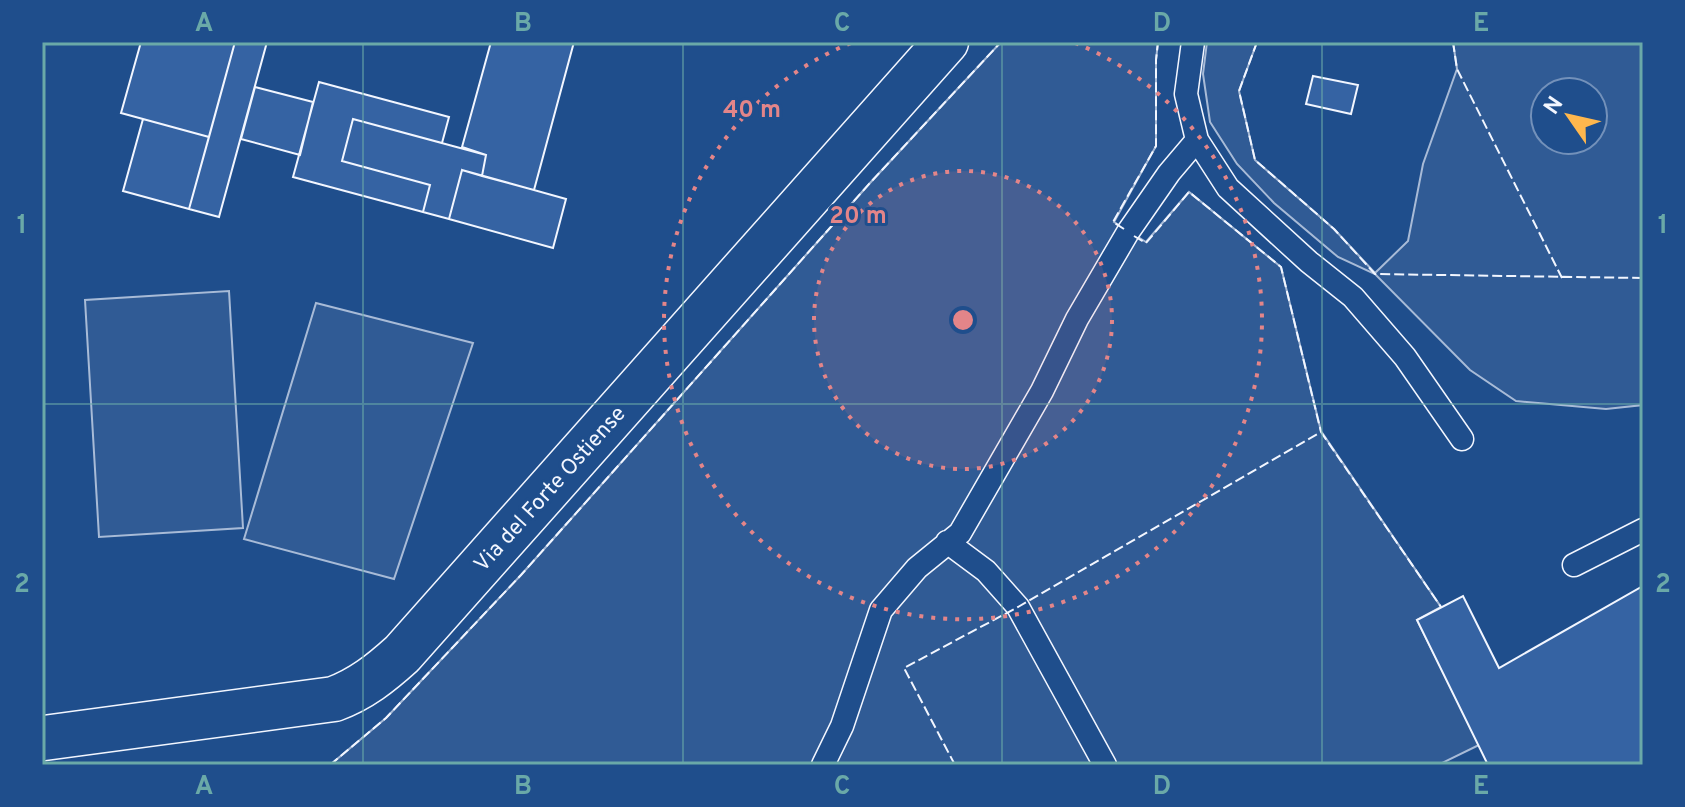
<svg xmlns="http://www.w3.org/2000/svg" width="1685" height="807" font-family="Overpass,sans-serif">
	<rect width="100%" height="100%" fill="#1f4e8c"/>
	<!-- green -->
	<path fill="#305b95" stroke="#a8bbd7" stroke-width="2" fill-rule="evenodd" d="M 1001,42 L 1158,42 L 1156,60 L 1156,146 L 1114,222 L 1146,242 L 1189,192 L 1281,267 L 1321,431 L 1441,607 L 1417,620 L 1479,745 L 1438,765 L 330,765 L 386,718 L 521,575 L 870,183 Z
		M 1207,42 L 1257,42 L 1239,91 L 1255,160 L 1334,229 L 1375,273 L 1408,241 L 1423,164 L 1457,69 L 1453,42 L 1643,42 L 1643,405 L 1606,409 L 1516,401 L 1470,370 L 1375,274 L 1338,257 L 1274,203 L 1237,164 L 1210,122 L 1203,74 ZM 1593,92 L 1593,140 L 1545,140 L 1545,92 Z
		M 229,291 L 243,528 L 99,537 L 85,300 Z
		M 316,303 L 473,343 L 394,579 L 244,539 Z"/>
	<!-- building -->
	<path fill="#3563a3" stroke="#f2f6ff" stroke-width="2" d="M 141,42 L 235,42 L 209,137 L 121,113 Z
		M 235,42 L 267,42 L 219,217 L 189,209 Z
		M 491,42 L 574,42 L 534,190 L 482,176 L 486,155 L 462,147 Z
		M 1313,76 L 1358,85 L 1351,114 L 1306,104 Z
		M 319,82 L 449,117 L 442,143 L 353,119 L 342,161 L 430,185 L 423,212 L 293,177 Z
		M 255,87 L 313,102 L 300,155 L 241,139 Z
		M 143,119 L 209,137 L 189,209 L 123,191 Z
		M 353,119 L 486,155 L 482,176 L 462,170 L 449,219 L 423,212 L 430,185 L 342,161 Z
		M 462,170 L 566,199 L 553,248 L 449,219 Z
		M 1643,586 L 1643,765 L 1488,765 L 1417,620 L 1463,596 L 1499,668 Z"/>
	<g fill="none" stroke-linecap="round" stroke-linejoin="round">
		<defs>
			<path id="lane" d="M 1193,42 L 1186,94 L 1197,140 L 1228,188 L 1309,262 L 1353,297 L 1405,357 L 1462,439
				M 947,542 L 986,571 L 1018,607 L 1105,765
				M 1574,565 L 1643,530
				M 823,765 L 842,726 L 881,610 L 917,568 L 960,533 L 1042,391 L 1077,319 L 1128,232 L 1169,173 L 1197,140"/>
			<path id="street" d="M 44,738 L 334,699 C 361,689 381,673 402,654 L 946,42"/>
		</defs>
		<!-- lane casing -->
		<use href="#lane" stroke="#f2f6ff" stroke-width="25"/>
		<!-- street casing -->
		<use href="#street" stroke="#f2f6ff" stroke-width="47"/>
		<!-- lane -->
		<use href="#lane" stroke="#1f4e8c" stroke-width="22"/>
		<!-- street -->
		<use href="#street" stroke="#1f4e8c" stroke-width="44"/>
		<!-- fence -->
		<path stroke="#f2f6ff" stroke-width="2" stroke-dasharray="10 4" stroke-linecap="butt" d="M 1257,42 L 1239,91 L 1255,160 L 1334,229 L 1375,274 L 1643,278
			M 1453,42 L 1457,69 L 1562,278
			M 1124,229 L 1113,222 L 1156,146 L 1156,60 L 1158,42
			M 1134,236 L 1146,243 L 1189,192 L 1281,267 L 1321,432
			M 330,765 L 386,718 L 521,575 L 870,183 L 1001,42
			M 955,765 L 904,668 L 1018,607 L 1321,432 L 1441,607"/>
	</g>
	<!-- grid -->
	<path fill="none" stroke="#6aa9a8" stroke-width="2" stroke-opacity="0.55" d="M 363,42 L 363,765M 683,42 L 683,765M 1002,42 L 1002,765M 1322,42 L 1322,765M 42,404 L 1643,404"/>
	<!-- distance rings -->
	<circle cx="963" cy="320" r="149" fill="#e38589" fill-opacity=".12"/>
	<g fill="none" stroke="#e38589" stroke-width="4" stroke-dasharray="4 8">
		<circle cx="963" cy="320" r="149"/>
		<path d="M1075 43A299 299 0 1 1 851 43"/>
	</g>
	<g text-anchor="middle" stroke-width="6" stroke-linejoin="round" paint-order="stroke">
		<!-- street labels -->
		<g font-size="22" fill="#f2f6ff" stroke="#1f4e8c">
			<text transform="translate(549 488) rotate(-48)" y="8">Via del Forte Ostiense</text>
		</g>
	</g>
	<circle cx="963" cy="320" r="12" fill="#e38589" stroke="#1f4e8c" stroke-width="4"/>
	<g font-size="24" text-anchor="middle" font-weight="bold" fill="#e38589" stroke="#1f4e8c" stroke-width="6" stroke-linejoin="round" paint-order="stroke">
		<text x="752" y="117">40 m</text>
		<text x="858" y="223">20 m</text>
	</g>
	<!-- border -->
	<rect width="1685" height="807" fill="none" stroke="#1f4e8c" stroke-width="88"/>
	<!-- north arrow -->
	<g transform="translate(1569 116) rotate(304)"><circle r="38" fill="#1f4e8c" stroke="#7391ba" stroke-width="2"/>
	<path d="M0-6L14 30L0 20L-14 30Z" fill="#ffb74d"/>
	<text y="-12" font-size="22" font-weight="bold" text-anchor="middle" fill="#f2f6ff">N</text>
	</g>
	<rect x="44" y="44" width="1597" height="719" fill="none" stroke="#6aa9a8" stroke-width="3"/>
	<g font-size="26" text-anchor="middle" font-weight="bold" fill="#6aa9a8">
		<text x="204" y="31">A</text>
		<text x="523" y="31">B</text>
		<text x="842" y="31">C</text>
		<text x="1162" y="31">D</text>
		<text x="1481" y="31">E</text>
		<text x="22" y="233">1</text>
		<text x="1663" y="233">1</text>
		<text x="22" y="592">2</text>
		<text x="1663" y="592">2</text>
		<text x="204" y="794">A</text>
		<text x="523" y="794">B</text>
		<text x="842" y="794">C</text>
		<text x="1162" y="794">D</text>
		<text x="1481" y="794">E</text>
	</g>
</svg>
